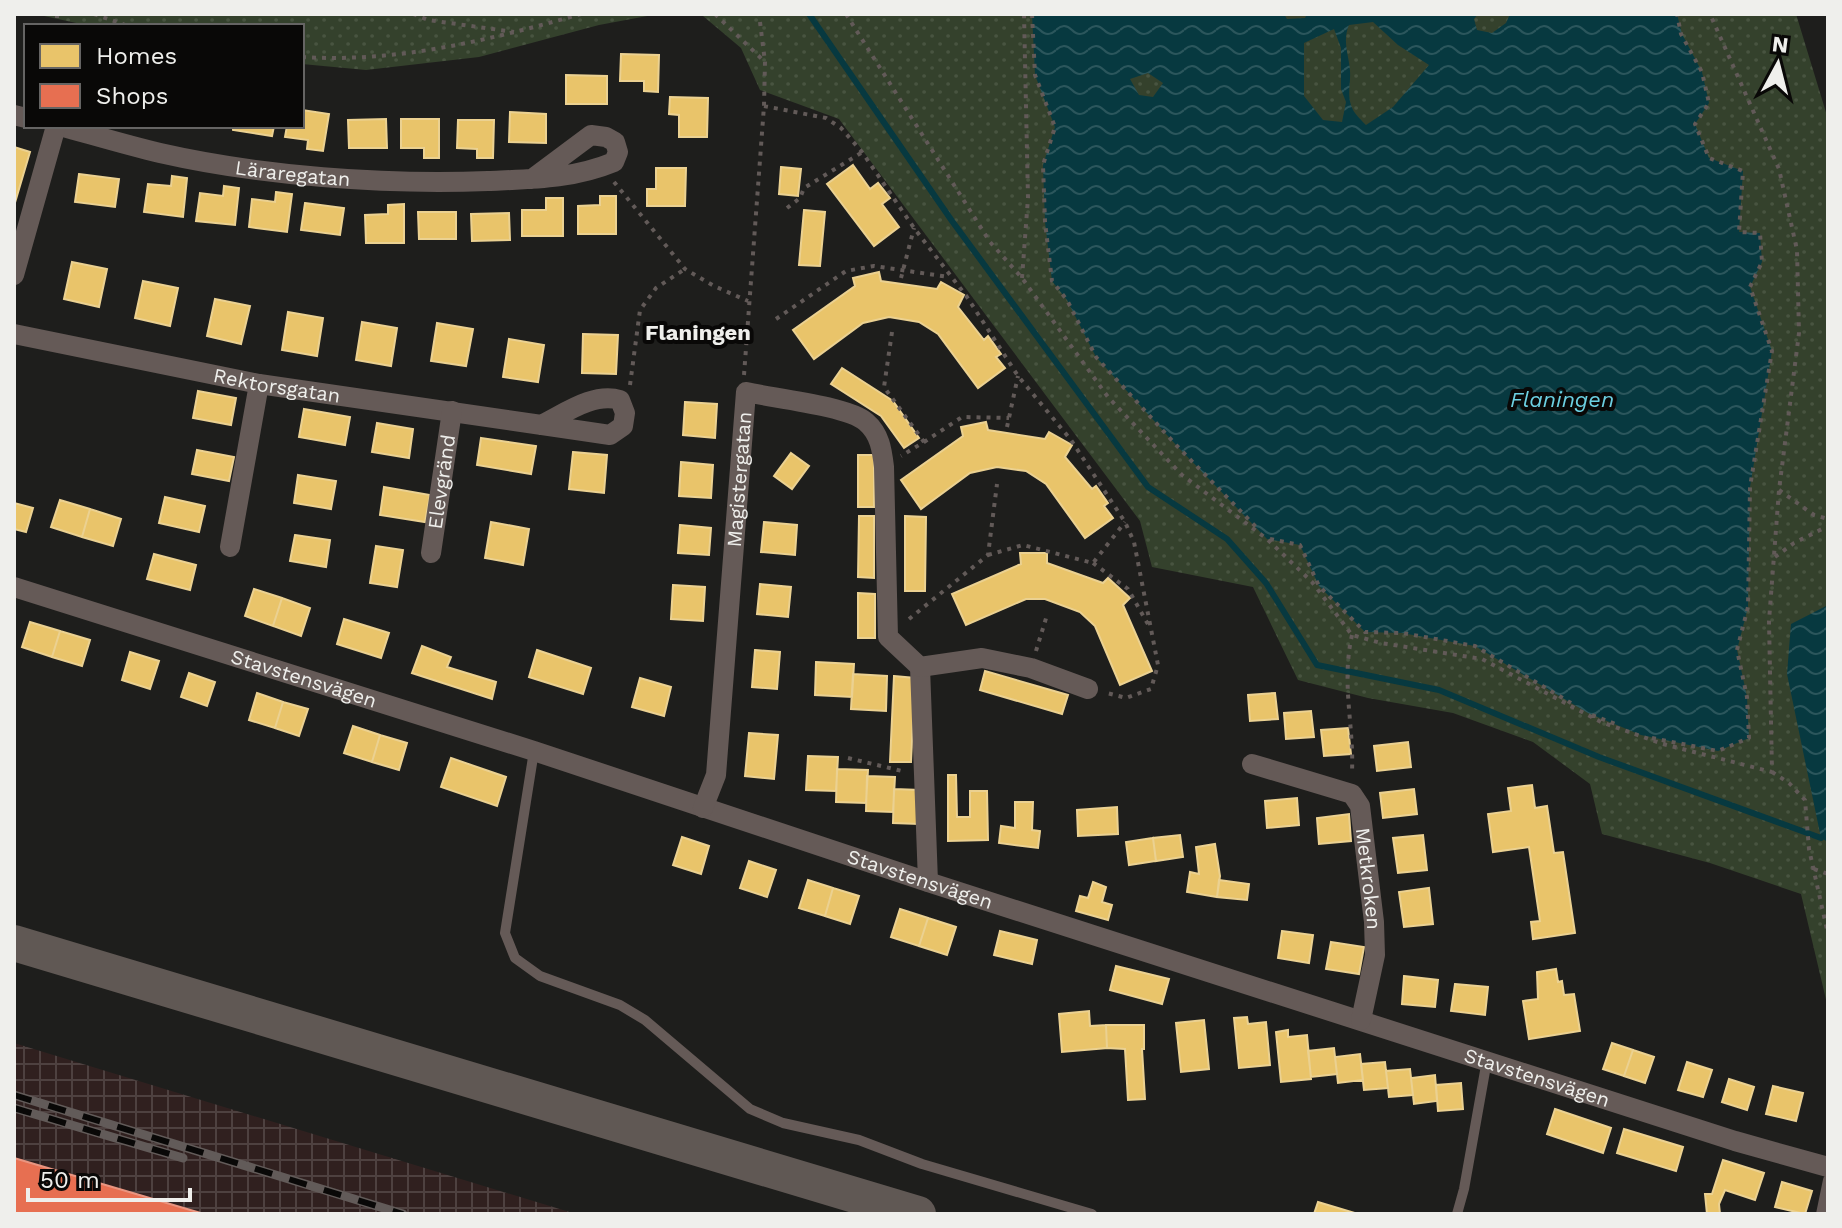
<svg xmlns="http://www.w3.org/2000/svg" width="1842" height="1228" font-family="'Work Sans',sans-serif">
	<defs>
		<pattern id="industrial-grid" width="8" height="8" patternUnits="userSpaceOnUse" patternTransform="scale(2)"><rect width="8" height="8" fill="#30201f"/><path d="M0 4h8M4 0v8" fill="none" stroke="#4e4140"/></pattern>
		<pattern id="park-dots" width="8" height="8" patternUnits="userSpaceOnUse" patternTransform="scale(2)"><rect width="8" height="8" fill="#34412c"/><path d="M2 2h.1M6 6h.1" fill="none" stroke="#485440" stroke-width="1.8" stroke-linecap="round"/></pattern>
		<pattern id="water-waves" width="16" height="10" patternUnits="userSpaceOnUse" patternTransform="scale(2)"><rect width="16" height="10" fill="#073940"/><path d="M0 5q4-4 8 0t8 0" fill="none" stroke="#2b565c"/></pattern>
	</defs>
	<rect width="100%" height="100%" fill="#1e1e1c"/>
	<!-- industrial -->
	<path fill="url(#industrial-grid)" d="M 14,1043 L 576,1214 L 14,1214 Z"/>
	<!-- park -->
	<path fill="url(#park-dots)" d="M 35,14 L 658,14 L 599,25 L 479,57 L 366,70 L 302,64 L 302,26 L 90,26 Z
		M 692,14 L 1796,14 L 1828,119 L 1828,1008 L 1801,894 L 1710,863 L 1602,834 L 1590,784 L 1533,742 L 1453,713 L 1368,698 L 1298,680 L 1253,587 L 1152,567 L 1140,521 L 839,119 L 760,90 L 741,48 L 703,16 Z"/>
	<!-- water -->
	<path fill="url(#water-waves)" fill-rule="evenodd" d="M 1032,14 L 1284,14 L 1287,19 L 1305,18 L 1307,14 L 1478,14 L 1474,19 L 1477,30 L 1492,33 L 1506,23 L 1510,14 L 1677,14 L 1682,34 L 1702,72 L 1709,103 L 1695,124 L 1709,158 L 1743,171 L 1739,232 L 1760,233 L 1762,262 L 1750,287 L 1772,351 L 1750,487 L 1748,607 L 1737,650 L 1747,697 L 1749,738 L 1718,751 L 1641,735 L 1588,713 L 1475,646 L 1402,633 L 1365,632 L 1319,586 L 1300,545 L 1267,539 L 1177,446 L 1096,357 L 1067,300 L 1052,281 L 1045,222 L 1043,165 L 1055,127 L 1035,75 ZM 1373,22 L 1398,45 L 1429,65 L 1393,107 L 1366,125 C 1362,121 1356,115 1353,110 C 1346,96 1351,84 1350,71 C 1349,55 1342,41 1349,25 ZM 1334,29 L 1341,48 L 1341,89 L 1346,102 L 1342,122 L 1323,120 L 1304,96 L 1304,43 ZM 1148,73 L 1163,83 L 1153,97 L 1139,95 L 1130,79 Z
		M 1828,605 L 1828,842 L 1821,838 L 1787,674 L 1791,624 Z"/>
	<!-- homes -->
	<path fill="#e9c46a" stroke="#ebd191" stroke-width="2" d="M 621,54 L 659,55 L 658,92 L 644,91 L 644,81 L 620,81 Z
		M 566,75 L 607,76 L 607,104 L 566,104 Z
		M 670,97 L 708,98 L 707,137 L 679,137 L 679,115 L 669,114 Z
		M 302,110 L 329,114 L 323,151 L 307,149 L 308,140 L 285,137 L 287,126 L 302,126 Z
		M 510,112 L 546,114 L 546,143 L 509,142 Z
		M 386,119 L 387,148 L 349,148 L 348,120 Z
		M 401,119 L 439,119 L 439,158 L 424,158 L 424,148 L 401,148 Z
		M 458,120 L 494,120 L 493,158 L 477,158 L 477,149 L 457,148 Z
		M 233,126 L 274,126 L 272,136 L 233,130 Z
		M 14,147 L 30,152 L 14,206 Z
		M 853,165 L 870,189 L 878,183 L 890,198 L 882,204 L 899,227 L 874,246 L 827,184 Z
		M 781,167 L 801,169 L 798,196 L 779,194 Z
		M 656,168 L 686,168 L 685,206 L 647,206 L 647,189 L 656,189 Z
		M 79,174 L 119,179 L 115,207 L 75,202 Z
		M 172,176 L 187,178 L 183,217 L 144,212 L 148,184 L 171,186 Z
		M 224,186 L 239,188 L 235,225 L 196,221 L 200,193 L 223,196 Z
		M 276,192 L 292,194 L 287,232 L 249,227 L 252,199 L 275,202 Z
		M 600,196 L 616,196 L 616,234 L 578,234 L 578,206 L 600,205 Z
		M 546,198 L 563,198 L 563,236 L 522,236 L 522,210 L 546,210 Z
		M 305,203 L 344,208 L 340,235 L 301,230 Z
		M 404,204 L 404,243 L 366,243 L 365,215 L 388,214 L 388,205 Z
		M 804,210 L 825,212 L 820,266 L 799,265 Z
		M 418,212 L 456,212 L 456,239 L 419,239 Z
		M 509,213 L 510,240 L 472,241 L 471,214 Z
		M 72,262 L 107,269 L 99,307 L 64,299 Z
		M 879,272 L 881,281 L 937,289 L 941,282 L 964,295 L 958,307 L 984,340 L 988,336 L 1001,354 L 996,357 L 1005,368 L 978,388 L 938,334 L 919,322 L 889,317 L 863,323 L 814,359 L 793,330 L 855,286 L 853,278 Z
		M 143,281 L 178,288 L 170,326 L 135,318 Z
		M 215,299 L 250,306 L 241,344 L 207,336 Z
		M 288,312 L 323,318 L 317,356 L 282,350 Z
		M 362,322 L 397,328 L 391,366 L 356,360 Z
		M 437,323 L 473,329 L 466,366 L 431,361 Z
		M 583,334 L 618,335 L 616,374 L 582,373 Z
		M 509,339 L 544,345 L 538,382 L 503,377 Z
		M 842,368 L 893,401 L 919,438 L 904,448 L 881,416 L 831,384 Z
		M 198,391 L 236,398 L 231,425 L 193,418 Z
		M 685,402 L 717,404 L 715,438 L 683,435 Z
		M 304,409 L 350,417 L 345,445 L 299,437 Z
		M 986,422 L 988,430 L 1045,439 L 1049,432 L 1072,445 L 1065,457 L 1092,489 L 1096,486 L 1108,503 L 1104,506 L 1113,518 L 1085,538 L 1046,484 L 1026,471 L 997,467 L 970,473 L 921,509 L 901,480 L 963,436 L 961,427 Z
		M 377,423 L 413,429 L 409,458 L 372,452 Z
		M 481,438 L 536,446 L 531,474 L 477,465 Z
		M 197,450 L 234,457 L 229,481 L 192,474 Z
		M 573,452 L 607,455 L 604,493 L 569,489 Z
		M 791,453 L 809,466 L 792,489 L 774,476 Z
		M 858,455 L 874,455 L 874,507 L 858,507 Z
		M 681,462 L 713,465 L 711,498 L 679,496 Z
		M 298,475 L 336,481 L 331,509 L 294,503 Z
		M 384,487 L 430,495 L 425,522 L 380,515 Z
		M 165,497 L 205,506 L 199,532 L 159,523 Z
		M 60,500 L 90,509 L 82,537 L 51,527 Z
		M 14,503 L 33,508 L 26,532 L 14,529 Z
		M 90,509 L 121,519 L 113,546 L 82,537 Z
		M 859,516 L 874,516 L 874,578 L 858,577 Z
		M 905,516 L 926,517 L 925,591 L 905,591 Z
		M 491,522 L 529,529 L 523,565 L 485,558 Z
		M 764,522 L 797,525 L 795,555 L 761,552 Z
		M 680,525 L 711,528 L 709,555 L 678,553 Z
		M 295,535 L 330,540 L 326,567 L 290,561 Z
		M 376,546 L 403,550 L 397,587 L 370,583 Z
		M 1020,553 L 1047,553 L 1047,563 L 1103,583 L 1108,578 L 1130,598 L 1123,605 L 1152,671 L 1120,685 L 1095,626 L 1080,612 L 1045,599 L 1026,599 L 966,625 L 952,594 L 1021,564 Z
		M 154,554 L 196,565 L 190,590 L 147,579 Z
		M 760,584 L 791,587 L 788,617 L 757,614 Z
		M 673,585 L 705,587 L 703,621 L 671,619 Z
		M 254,589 L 282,598 L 273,626 L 245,616 Z
		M 858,593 L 875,594 L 875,638 L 858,638 Z
		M 282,598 L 310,608 L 301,636 L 273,626 Z
		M 344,619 L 389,633 L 381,658 L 337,644 Z
		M 30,622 L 60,631 L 52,657 L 22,647 Z
		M 60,631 L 90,640 L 82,666 L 52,657 Z
		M 422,646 L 451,657 L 447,667 L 496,682 L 492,699 L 412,673 Z
		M 537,650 L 591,668 L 583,694 L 529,677 Z
		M 755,650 L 780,652 L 777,689 L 752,687 Z
		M 130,652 L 159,661 L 150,689 L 122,680 Z
		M 816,662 L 854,664 L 852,697 L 815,695 Z
		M 985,671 L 1068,695 L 1062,714 L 980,690 Z
		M 189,673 L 215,682 L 207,706 L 181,697 Z
		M 853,674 L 887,676 L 886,711 L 851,709 Z
		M 894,676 L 915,678 L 911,762 L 890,762 Z
		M 640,678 L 671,687 L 664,716 L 632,707 Z
		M 257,693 L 283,702 L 275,728 L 249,720 Z
		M 1275,693 L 1278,719 L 1250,721 L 1248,695 Z
		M 283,702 L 308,709 L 299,736 L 275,728 Z
		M 1311,711 L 1314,737 L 1286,739 L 1284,713 Z
		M 353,726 L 380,735 L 372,762 L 344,753 Z
		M 1348,728 L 1351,754 L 1324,756 L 1321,730 Z
		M 749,733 L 778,735 L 774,779 L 745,776 Z
		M 380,735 L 407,743 L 399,770 L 372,762 Z
		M 1408,742 L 1411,767 L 1377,771 L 1374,746 Z
		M 808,756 L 838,757 L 836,791 L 806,790 Z
		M 451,758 L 506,777 L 497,806 L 441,787 Z
		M 837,769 L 868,770 L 866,803 L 836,802 Z
		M 948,775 L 956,775 L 957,817 L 970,817 L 970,791 L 987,791 L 988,840 L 948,841 Z
		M 867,776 L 895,777 L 893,812 L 866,811 Z
		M 1532,785 L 1535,808 L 1547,806 L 1554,853 L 1563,852 L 1575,933 L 1533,939 L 1531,922 L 1540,921 L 1529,847 L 1493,852 L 1488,814 L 1511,811 L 1508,788 Z
		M 894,789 L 920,790 L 919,824 L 893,823 Z
		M 1414,789 L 1417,814 L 1383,818 L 1380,793 Z
		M 1297,798 L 1299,825 L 1267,828 L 1265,801 Z
		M 1015,802 L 1033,802 L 1032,830 L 1040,831 L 1038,848 L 999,843 L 1001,826 L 1015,828 Z
		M 1117,807 L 1118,834 L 1078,836 L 1077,810 Z
		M 1349,814 L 1351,841 L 1319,844 L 1317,818 Z
		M 1180,835 L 1183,857 L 1156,861 L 1153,838 Z
		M 1423,835 L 1427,870 L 1398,873 L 1393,838 Z
		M 682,837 L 709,846 L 701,874 L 673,865 Z
		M 1153,838 L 1156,861 L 1129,865 L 1126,842 Z
		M 1215,844 L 1220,876 L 1217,897 L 1187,892 L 1190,872 L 1199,874 L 1196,847 Z
		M 749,861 L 776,870 L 767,897 L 740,888 Z
		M 808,880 L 833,888 L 825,916 L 799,908 Z
		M 1219,880 L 1249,884 L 1247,900 L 1217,897 Z
		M 1093,882 L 1106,887 L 1102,902 L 1112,905 L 1108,920 L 1076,911 L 1080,896 L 1088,898 Z
		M 833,888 L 859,896 L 850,924 L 825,916 Z
		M 1429,888 L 1433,924 L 1404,927 L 1399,892 Z
		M 900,909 L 928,918 L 919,946 L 891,937 Z
		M 928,918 L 956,927 L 947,955 L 919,946 Z
		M 1000,931 L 1037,940 L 1032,964 L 994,955 Z
		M 1282,931 L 1313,935 L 1309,963 L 1278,958 Z
		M 1331,942 L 1364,947 L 1359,974 L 1326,969 Z
		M 1116,966 L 1169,979 L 1162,1004 L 1110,990 Z
		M 1556,969 L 1558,982 L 1562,981 L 1564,995 L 1574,994 L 1580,1031 L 1529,1039 L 1523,1001 L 1538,999 L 1537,972 Z
		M 1404,976 L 1438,980 L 1435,1007 L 1402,1004 Z
		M 1455,984 L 1488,987 L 1485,1015 L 1451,1011 Z
		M 1089,1011 L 1090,1026 L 1106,1025 L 1107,1048 L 1062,1052 L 1059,1014 Z
		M 1247,1017 L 1248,1024 L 1266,1022 L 1270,1065 L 1239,1068 L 1234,1018 Z
		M 1204,1020 L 1209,1069 L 1181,1072 L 1176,1023 Z
		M 1106,1025 L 1144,1025 L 1144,1049 L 1142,1049 L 1145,1099 L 1128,1100 L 1125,1049 L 1107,1048 Z
		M 1288,1030 L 1288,1037 L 1307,1035 L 1311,1079 L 1281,1082 L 1276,1032 Z
		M 1612,1043 L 1633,1050 L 1624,1076 L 1603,1069 Z
		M 1334,1048 L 1337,1074 L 1311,1077 L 1308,1051 Z
		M 1633,1050 L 1654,1057 L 1645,1083 L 1624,1076 Z
		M 1360,1054 L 1363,1080 L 1338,1083 L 1335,1057 Z
		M 1385,1062 L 1388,1088 L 1364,1090 L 1361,1064 Z
		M 1687,1062 L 1712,1070 L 1703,1097 L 1678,1090 Z
		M 1410,1069 L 1413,1095 L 1389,1097 L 1386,1071 Z
		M 1435,1075 L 1437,1101 L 1414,1104 L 1411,1078 Z
		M 1729,1079 L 1754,1087 L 1747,1110 L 1722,1102 Z
		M 1461,1083 L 1463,1109 L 1438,1111 L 1436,1085 Z
		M 1773,1086 L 1803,1093 L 1796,1121 L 1766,1114 Z
		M 1555,1109 L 1611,1128 L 1603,1153 L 1547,1134 Z
		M 1624,1129 L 1683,1147 L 1676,1171 L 1617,1153 Z
		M 1723,1160 L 1764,1173 L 1755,1200 L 1725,1190 L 1719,1204 L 1720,1214 L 1707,1214 L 1705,1194 L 1712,1194 Z
		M 1782,1182 L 1812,1191 L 1805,1214 L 1775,1207 Z
		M 1318,1202 L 1358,1214 L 1314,1214 Z"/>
	<!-- shops -->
	<path fill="#e76f51" stroke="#e99580" stroke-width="2" d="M 14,1158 L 204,1214 L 14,1214 Z"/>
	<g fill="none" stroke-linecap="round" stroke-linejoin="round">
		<!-- stream -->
		<path stroke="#073940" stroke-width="6" d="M 809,14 L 952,221 L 1148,487 L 1227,539 L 1266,583 L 1317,665 L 1439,690 L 1599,757 L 1821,838"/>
		<!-- path -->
		<path stroke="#625a58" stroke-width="4" stroke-dasharray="4 6" stroke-linecap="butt" d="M 57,14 L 57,26
			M 94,14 L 128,26
			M 413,14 L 428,20 L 514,32
			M 715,14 L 765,62
			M 846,14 L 990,242 L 1022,278 L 1108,397 L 1182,475 L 1267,539 L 1312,582 L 1352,635 L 1381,643 L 1482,659 L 1601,722 L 1663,744 L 1772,772 L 1769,621 L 1779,490 L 1799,333 L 1797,250 L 1779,169 L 1710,14
			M 1032,14 L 1035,75 L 1055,127 L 1043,165 L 1045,222 L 1052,281 L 1067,300 L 1096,357 L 1177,446 L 1258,529
			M 302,57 C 397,63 490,40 581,14
			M 764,106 L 826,118 L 841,128 L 862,152 L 914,228 L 967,297 L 1018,376 L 1071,440 L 1125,522 L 1134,542 L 1158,665 L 1151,689 L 1126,698 L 1107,693
			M 614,182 L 685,269 L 714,286 L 748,301
			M 787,208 L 800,198 L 804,188 L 861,153
			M 901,278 L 914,228
			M 1022,278 L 1028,198 L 1024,14
			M 776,319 L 846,271 L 874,266 L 949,277
			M 892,332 L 884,387 L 924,442 L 901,456
			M 744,375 L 764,106 L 765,62 L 759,14
			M 630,385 L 640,310 L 656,288 L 685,269
			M 1007,427 L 1018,376
			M 924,442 L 962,417 L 1009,418
			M 1779,490 L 1814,515 L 1828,519
			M 1270,539 L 1300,545 L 1319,586 L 1365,632 L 1402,633 L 1475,646 L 1571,703
			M 988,555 L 1023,545 L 1093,563 L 1125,522
			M 1775,557 L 1794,543 L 1828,526
			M 1093,563 L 1128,589 L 1149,626
			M 909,619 L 988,555 L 997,484
			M 1352,635 C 1341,684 1354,724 1352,772
			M 1036,651 L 1047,615
			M 1592,715 L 1618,725
			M 1652,738 L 1718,751 L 1749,738 L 1747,697 L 1737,650 L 1748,607 L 1750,487 L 1772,351 L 1750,287 L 1762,262 L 1760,233 L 1739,232 L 1743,171 L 1709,158 L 1695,124 L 1709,103 L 1702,72 L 1681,34 L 1677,14
			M 848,758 L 902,771
			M 1772,772 L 1789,783 L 1805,800 L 1809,849 L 1828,934
			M 1814,869 L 1828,874"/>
		<!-- lane -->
		<path stroke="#655a57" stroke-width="10" d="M 534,751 L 505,933 L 515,958 L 540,976 L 620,1005 L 645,1020 L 750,1109 L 783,1123 L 859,1140 L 922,1164 L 1092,1214
			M 1457,1214 L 1464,1189 L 1487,1060
			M 1821,1214 L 1828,1180"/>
		<!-- street -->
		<g stroke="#655a57" stroke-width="20">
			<path d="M 14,115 L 26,118"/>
			<path id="s1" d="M 60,126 C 93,135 126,145 160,153 C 261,176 384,185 488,181 C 533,179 573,179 614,162 L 618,152 L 615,142 L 606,137 L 591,135 L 532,179"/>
			<path d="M 14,275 L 56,126"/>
			<path id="s2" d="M 14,334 L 259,384 L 583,431 L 610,435 L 623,426 L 625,413 L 620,400 C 593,392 564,414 541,425"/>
			<path d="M 230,547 L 259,384"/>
			<path id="s3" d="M 431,553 L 452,411"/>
			<path id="s4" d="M 14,587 L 534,751 L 928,882 L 1735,1141 L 1828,1167"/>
			<path d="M 920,667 L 928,882"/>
			<path id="s5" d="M 1252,764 L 1352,794 L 1360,806 L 1374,922 L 1375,955 L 1361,1020"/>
			<path id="s6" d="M 703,808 L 716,775 L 746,392 C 772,398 848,406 866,422 C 880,434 882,450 884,467 L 888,637 L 920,667 L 982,658 L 1031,668 L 1088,689"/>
		</g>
		<!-- highway -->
		<path stroke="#605854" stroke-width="36" d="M 14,943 L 918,1214"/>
		<defs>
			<path id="rail" d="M 14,1095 L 403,1214
				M 14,1108 L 183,1158"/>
		</defs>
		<!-- rail casing -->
		<use href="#rail" stroke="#625b59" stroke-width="9"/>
		<!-- rail -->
		<use href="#rail" stroke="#090807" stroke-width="6" stroke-dasharray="18" stroke-linecap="butt"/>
	</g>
	<g text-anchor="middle" stroke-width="8" stroke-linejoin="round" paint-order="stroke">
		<!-- street labels -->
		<g font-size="20" fill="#efefec" stroke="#090807">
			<text dy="7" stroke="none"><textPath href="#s1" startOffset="238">Läraregatan</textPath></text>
			<text dy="7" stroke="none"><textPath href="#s2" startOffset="268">Rektorsgatan</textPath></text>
			<text dy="7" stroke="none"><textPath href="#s6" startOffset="332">Magistergatan</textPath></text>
			<text dy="7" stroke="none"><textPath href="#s3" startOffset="72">Elevgränd</textPath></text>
			<text dy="7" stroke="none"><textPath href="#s4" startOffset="304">Stavstensvägen</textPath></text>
			<text dy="7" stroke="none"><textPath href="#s4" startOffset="952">Stavstensvägen</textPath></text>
			<text dy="7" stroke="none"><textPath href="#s5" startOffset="192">Metkroken</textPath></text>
			<text dy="7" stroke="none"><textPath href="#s4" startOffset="1600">Stavstensvägen</textPath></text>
		</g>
		<!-- neighbourhood labels -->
		<g font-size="22" font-weight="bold" fill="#efefec" stroke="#090807">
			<text x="698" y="340">Flaningen</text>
		</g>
		<!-- water labels -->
		<g font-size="22" font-style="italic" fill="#6cd0e2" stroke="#090807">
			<text x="1562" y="407">Flaningen</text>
		</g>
	</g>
	<!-- border -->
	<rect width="1842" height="1228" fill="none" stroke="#efefec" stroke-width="32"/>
	<!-- legend -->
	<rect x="24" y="24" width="280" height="104" fill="#090807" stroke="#656463" stroke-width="2"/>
	<rect x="40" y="44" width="40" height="24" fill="#e9c46a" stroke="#656463" stroke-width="2"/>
	<text x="96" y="64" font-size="24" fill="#efefec">Homes</text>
	<rect x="40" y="84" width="40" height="24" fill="#e76f51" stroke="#656463" stroke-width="2"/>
	<text x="96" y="104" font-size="24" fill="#efefec">Shops</text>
	<!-- north arrow -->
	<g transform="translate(1778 64) rotate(7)" stroke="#090807" stroke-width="6" paint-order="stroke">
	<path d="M0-6L14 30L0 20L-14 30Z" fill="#efefec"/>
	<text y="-12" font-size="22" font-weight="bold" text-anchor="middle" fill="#efefec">N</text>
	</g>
	<!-- scale -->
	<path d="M28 1188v12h162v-12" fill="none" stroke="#efefec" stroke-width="4"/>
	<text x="40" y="1188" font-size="24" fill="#efefec" stroke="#090807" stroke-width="6" paint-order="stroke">50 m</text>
</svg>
